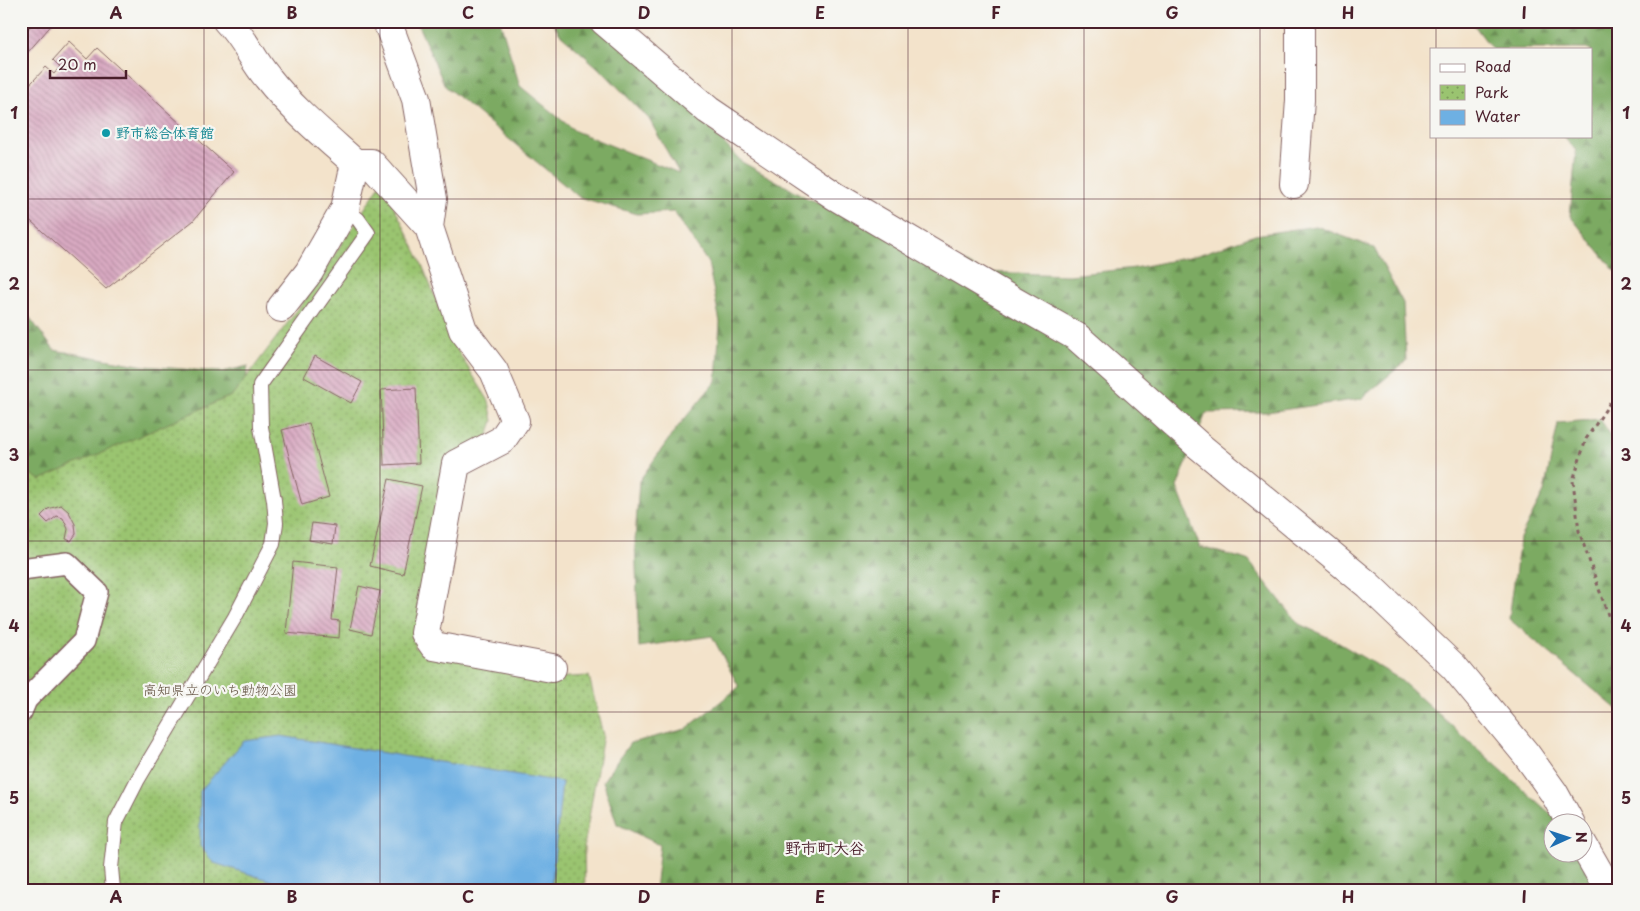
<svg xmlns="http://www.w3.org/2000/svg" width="1640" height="911" font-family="'Playpen Sans','Klee One',sans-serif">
	<defs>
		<pattern id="forest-firs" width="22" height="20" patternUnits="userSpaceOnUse" patternTransform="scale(1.25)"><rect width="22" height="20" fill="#7baa62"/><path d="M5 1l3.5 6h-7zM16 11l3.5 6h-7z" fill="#678a51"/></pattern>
		<pattern id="park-dots" width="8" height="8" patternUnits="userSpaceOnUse" patternTransform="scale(1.25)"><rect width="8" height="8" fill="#9ac470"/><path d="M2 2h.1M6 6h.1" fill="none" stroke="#809f5c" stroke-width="1.8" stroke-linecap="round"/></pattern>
		<pattern id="building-back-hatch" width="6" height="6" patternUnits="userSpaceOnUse" patternTransform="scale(1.25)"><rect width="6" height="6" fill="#d9aac2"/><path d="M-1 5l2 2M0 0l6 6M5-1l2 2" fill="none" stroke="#b28a9e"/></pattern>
	</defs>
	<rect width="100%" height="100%" fill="#f6f6f2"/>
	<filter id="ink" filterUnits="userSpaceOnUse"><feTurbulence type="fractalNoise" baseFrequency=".02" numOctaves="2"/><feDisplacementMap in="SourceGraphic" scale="10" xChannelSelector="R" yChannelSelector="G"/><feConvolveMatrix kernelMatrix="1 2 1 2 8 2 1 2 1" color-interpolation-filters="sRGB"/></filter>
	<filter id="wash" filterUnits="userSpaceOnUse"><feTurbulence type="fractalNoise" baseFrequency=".0096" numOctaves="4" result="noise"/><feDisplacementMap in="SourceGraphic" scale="20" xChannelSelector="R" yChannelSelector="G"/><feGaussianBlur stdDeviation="1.12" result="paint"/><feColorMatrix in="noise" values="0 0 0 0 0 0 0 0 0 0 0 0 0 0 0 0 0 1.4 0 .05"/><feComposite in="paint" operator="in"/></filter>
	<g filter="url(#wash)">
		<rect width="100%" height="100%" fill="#f3e3cb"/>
		<!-- forest -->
		<path fill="url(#forest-firs)" stroke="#626446" d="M 416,21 L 500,21 L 520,86 L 575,131 L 679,173 L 649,119 L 605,74 L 559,33 L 553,21 L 594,21 L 634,50 L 742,162 L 809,199 L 869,221 L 984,272 L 1069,275 L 1135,268 L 1198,255 L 1255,235 L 1316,226 L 1374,248 L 1403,303 L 1406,361 L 1361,399 L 1267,412 L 1206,413 L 1177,487 L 1200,547 L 1248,560 L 1299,624 L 1332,639 L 1398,678 L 1561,823 L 1552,824 L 1552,854 L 1582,854 L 1614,890 L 655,890 L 660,845 L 617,824 L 603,781 L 630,743 L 686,729 L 739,687 L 712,636 L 639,647 L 635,540 L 639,481 L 676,429 L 716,381 L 720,322 L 708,263 L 674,212 L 637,214 L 579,197 L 445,86 Z
			M 1474,21 L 1619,21 L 1619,270 L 1615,271 L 1570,216 L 1576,151 L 1564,136 L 1591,136 L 1591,49 L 1492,49 L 1474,25 Z
			M 21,306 L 54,350 L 145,366 L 222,372 L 248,366 L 242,403 L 21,890 Z
			M 1600,419 L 1619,448 L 1619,711 L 1509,619 L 1520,538 L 1544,492 L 1558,423 Z"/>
		<!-- park -->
		<path fill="url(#park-dots)" stroke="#72724e" d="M 382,182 L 418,255 L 457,350 L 489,401 L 493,421 L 487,438 L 450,461 L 416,634 L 415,648 L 499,668 L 549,678 L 589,676 L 603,735 L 584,847 L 585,890 L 21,890 L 21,468 L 40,480 L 233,395 L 304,301 Z"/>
		<!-- water -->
		<path fill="#6eb0e3" stroke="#5c6887" d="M 281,736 L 562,782 L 551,890 L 297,889 L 214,863 L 200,846 L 200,791 L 244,741 Z"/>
		<g id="blocks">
			<!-- building -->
			<path fill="url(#building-back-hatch)" d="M 35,21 L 55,21 L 21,60 L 21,37 Z
				M 69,42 L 87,59 L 97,48 L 234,172 L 193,221 L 106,289 L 21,212 L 21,94 L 46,67 L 54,74 L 60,67 L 53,60 Z
				M 315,356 L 362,382 L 351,403 L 304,377 Z
				M 416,388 L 419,463 L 384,465 L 381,390 Z
				M 309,423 L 329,497 L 302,505 L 282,430 Z
				M 389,479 L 422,486 L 403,574 L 370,566 Z
				M 21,500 L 26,509 L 21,520 Z
				M 61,505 L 69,512 L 75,524 L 76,534 L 71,541 L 66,539 L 68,529 L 63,518 L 57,516 L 48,523 L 41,516 L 48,509 Z
				M 312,523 L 335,526 L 333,544 L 309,540 Z
				M 293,562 L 338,567 L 332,620 L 340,621 L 339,638 L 286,633 Z
				M 359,586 L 380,591 L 371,634 L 350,629 Z"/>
		</g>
	</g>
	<g filter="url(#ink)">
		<use href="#blocks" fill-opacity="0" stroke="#856463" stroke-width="1"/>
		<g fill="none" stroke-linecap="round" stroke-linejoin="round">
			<defs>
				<path id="service" d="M 113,890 L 111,868 L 116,822 L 137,781 L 235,617 L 273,544 L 276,523 L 274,500 L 261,427 L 260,385 L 368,233 L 358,219 L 345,209"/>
				<path id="pedestrian" d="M 21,569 L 67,563 L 97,592 L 84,641 L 26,700 L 21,712"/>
				<path id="minor" d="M 227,21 C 244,38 252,59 267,77 C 292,109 325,136 355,163
					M 387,21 L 416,99 L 433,199 L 429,227 L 463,330 L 494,371 L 515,421 L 502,440 L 456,464 L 425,633 L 434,646 L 552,668
					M 604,21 L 708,110 L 835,196 L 1003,295 L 1077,337 L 1198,445 L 1368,585 L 1454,667 L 1526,754 L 1554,793 L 1571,824
					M 1294,184 L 1300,100 L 1300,21
					M 281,308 L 309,272 L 345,209 L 355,163 L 371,163 L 429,227
					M 1582,843 L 1609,890"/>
			</defs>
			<!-- service casing -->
			<use href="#service" stroke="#856463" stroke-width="16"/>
			<!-- pedestrian casing -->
			<use href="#pedestrian" stroke="#856463" stroke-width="24"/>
			<!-- minor casing -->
			<use href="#minor" stroke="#856463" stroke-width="30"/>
			<!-- path -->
			<path stroke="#856463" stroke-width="3" stroke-dasharray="4 4" stroke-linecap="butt" d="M 1619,389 L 1586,439 L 1573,481 L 1579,531 L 1619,647"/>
			<!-- service -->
			<use href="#service" stroke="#fff" stroke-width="14"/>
			<!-- pedestrian -->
			<use href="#pedestrian" stroke="#fff" stroke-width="21"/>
			<!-- minor -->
			<use href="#minor" stroke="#fff" stroke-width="28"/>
		</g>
	</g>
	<!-- grid -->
	<path fill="none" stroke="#4a1f2b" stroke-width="1" stroke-opacity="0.55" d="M 204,21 L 204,890M 380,21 L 380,890M 556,21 L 556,890M 732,21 L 732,890M 908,21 L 908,890M 1084,21 L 1084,890M 1260,21 L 1260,890M 1436,21 L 1436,49M 1436,136 L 1436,890M 21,199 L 1619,199M 21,370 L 1619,370M 21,541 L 1619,541M 21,712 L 1619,712"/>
	<!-- markers -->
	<circle fill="#0f9aa8" stroke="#f6f6f2" stroke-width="2" cx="106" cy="133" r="5"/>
	<g text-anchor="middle" stroke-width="4.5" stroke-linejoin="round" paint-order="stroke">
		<!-- culture labels -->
		<g font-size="14" font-weight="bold" fill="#0d838f" stroke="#f6f6f2" text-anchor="start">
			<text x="116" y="138">野市総合体育館</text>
		</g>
		<!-- park labels -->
		<g font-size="14" fill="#625140" stroke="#f6f6f2">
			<text x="220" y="695">高知県立のいち動物公園</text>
		</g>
		<!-- quarter labels -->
		<g font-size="16" font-weight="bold" fill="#4a1f2b" stroke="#f6f6f2">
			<text x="825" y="854">野市町大谷</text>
		</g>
	</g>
	<!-- margin -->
	<rect width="1640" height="911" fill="none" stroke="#f6f6f2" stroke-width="55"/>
	<!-- legend -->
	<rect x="1430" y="48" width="162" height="90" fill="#f6f6f2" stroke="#b1a0a2"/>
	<rect x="1440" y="64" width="25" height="8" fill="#ffffff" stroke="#b1a0a2"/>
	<text x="1475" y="72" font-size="15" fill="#4a1f2b">Road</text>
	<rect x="1440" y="85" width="25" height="15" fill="url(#park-dots)" stroke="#b1a0a2"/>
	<text x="1475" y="98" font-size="15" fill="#4a1f2b">Park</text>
	<rect x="1440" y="110" width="25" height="15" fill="#6eb0e3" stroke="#b1a0a2"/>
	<text x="1475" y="122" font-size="15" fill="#4a1f2b">Water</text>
	<!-- north arrow -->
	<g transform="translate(1568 838) rotate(87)"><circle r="24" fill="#f6f6f2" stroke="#b1a0a2"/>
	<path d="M0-4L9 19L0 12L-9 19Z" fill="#1f6fb2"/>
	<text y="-8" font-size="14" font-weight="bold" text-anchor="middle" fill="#4a1f2b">N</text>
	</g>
	<!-- scale -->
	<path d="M50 70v8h76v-8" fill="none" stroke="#4a1f2b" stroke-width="2.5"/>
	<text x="58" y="70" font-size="15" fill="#4a1f2b" stroke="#f6f6f2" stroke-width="4" paint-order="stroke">20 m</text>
	<rect x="28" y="28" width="1584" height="856" fill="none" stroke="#4a1f2b" stroke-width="2"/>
	<g font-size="16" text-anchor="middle" font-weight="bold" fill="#4a1f2b">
		<text x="116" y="19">A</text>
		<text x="292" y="19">B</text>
		<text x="468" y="19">C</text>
		<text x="644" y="19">D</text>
		<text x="820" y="19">E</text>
		<text x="996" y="19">F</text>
		<text x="1172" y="19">G</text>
		<text x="1348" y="19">H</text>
		<text x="1524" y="19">I</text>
		<text x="14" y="119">1</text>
		<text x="1626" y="119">1</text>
		<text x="14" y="290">2</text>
		<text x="1626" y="290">2</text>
		<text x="14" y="461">3</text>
		<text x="1626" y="461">3</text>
		<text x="14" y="632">4</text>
		<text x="1626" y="632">4</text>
		<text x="14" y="804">5</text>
		<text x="1626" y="804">5</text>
		<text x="116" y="903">A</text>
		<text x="292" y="903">B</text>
		<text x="468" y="903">C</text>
		<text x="644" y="903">D</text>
		<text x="820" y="903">E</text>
		<text x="996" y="903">F</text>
		<text x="1172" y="903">G</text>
		<text x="1348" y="903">H</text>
		<text x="1524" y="903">I</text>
	</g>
</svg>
